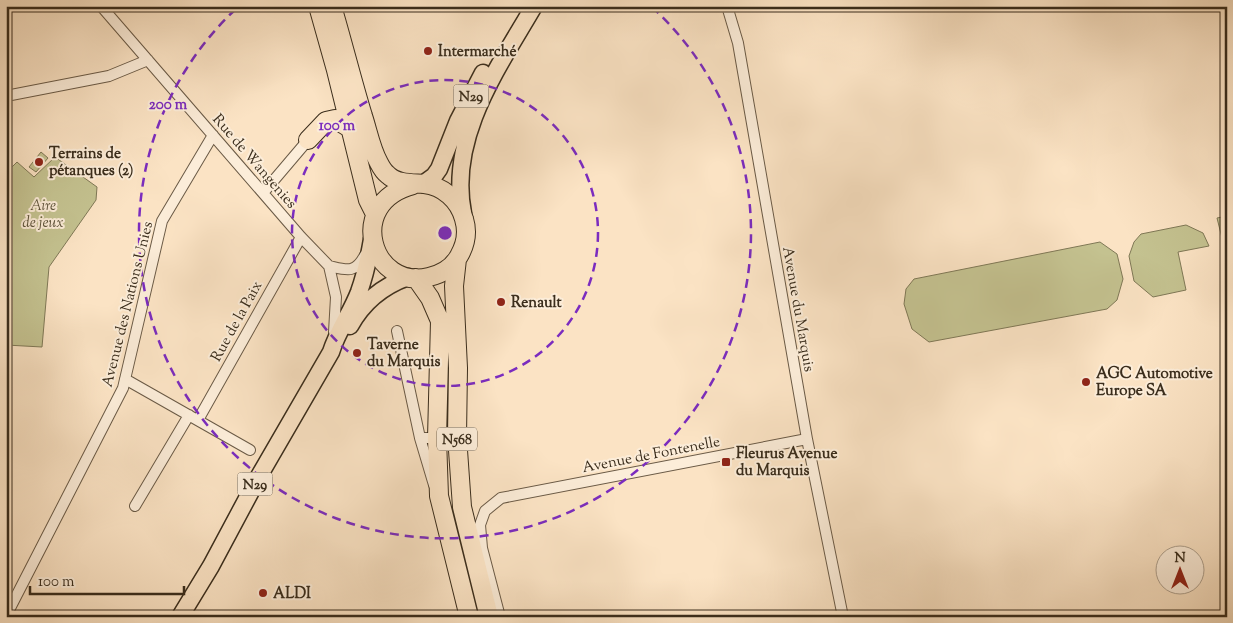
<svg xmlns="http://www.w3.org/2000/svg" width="1233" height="623" font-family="'Sorts Mill Goudy',serif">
	<rect width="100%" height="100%" fill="#fbe3c4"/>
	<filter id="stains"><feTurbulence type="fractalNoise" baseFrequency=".004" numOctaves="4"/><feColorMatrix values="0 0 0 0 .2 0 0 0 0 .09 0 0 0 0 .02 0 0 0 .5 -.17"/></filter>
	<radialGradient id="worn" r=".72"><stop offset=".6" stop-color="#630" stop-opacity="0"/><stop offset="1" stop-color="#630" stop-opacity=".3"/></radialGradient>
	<!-- green -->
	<path fill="#c4c290" stroke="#7f7856" d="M 41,152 L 48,158 L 36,172 L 29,167 Z
		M 55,157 L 97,187 L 96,200 L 49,267 L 42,347 L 6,345 L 6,173 L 17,162 L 34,177 Z
		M 1227,216 L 1227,243 L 1223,242 L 1217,218 Z
		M 1186,225 L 1203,233 L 1209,246 L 1178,252 L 1186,290 L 1153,297 L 1134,281 L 1129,256 L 1134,242 L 1141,234 Z
		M 1100,242 L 1117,254 L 1123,279 L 1117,300 L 1107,309 L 929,342 L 912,329 L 904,304 L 906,289 L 914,279 Z"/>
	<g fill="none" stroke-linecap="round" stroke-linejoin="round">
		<defs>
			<path id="minor" d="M 101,6 L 301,237 L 329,266 L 336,297 L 334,332 L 337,334
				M 727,6 L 738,43 L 807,439 L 843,617
				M 6,96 L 109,76 L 148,60
				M 263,193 L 308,140
				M 329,266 C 347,270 355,274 365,255
				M 397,331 L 420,438
				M 125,379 L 250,450
				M 198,420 L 301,237
				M 434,485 L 420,438 L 437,438
				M 135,506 L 189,415
				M 6,616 L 123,388 L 162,221 L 213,135
				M 500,617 L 482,548 L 480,525 L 485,511 L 501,498 L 807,439"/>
			<path id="primary" d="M 423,184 L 434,176 L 439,169 L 458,121 L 483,73
				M 463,213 C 448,137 498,68 534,6
				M 350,326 C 363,302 383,286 408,277
				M 180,617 L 211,566 L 258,478 L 331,352 C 338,330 351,313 359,292 C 365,275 369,257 372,239"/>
			<path id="trunk" d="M 318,6 L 336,70 L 368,200 L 375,214
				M 332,6 C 343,43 352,80 363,116 C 368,131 371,149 379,163 C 381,167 384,172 388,175 C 397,184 412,183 424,184 C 443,186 459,200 464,219 C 468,232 466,244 459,256 C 453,267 442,274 429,277 C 372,291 344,203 413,185
				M 308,140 L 326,121 L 335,119 L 351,129
				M 457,259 L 454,286 L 458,368 L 457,436 L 462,507 L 489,617
				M 416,278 L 430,298 L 440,321 L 437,438 L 439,496 L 469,617"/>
		</defs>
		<!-- minor casing -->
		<use href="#minor" stroke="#6a5a46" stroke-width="12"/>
		<!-- primary casing -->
		<use href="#primary" stroke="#3a2d1c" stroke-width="19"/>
		<!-- trunk casing -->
		<use href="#trunk" stroke="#3a2d1c" stroke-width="20"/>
		<!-- minor -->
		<use href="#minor" stroke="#fcedd9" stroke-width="10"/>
		<!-- primary -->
		<use href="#primary" stroke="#fbe3c4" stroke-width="16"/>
		<!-- trunk -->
		<use href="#trunk" stroke="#fbe3c4" stroke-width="18"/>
	</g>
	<!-- distance rings -->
	<g fill="none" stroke="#7b2cbf" stroke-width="2.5" stroke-dasharray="9 6">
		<circle cx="445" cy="233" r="153"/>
		<path d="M652 7A306 306 0 1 1 238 7"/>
	</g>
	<!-- markers -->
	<g fill="#8f2418" stroke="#fcedd9" stroke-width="2">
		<circle cx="428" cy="51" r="5"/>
		<circle cx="39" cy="162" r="5"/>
		<circle cx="501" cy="302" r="5"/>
		<circle cx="357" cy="353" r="5"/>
		<circle cx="1086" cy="382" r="5"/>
		<rect x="721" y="457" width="10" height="10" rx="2.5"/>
		<circle cx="263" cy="593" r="5"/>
	</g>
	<g text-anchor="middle" stroke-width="4" stroke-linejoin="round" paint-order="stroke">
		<!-- shield labels -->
		<g fill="#fcedd9" stroke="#746755" stroke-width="1">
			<rect x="453.5" y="84.5" width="35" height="23" rx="4"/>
			<rect x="437" y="427.5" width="40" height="23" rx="4"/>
			<rect x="237.5" y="472.5" width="35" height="23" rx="4"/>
		</g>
		<g font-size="14" font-weight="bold" fill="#3a2d1c">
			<text x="471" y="101">N29</text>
			<text x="457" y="444">N568</text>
			<text x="255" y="489">N29</text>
		</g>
		<!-- poi labels -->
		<g font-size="15" font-weight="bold" fill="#3a2d1c" stroke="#fcedd9" text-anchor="start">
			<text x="438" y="56">Intermarché</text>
			<text x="49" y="158">Terrains de<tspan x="49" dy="17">pétanques (2)</tspan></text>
			<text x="511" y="307">Renault</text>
			<text x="367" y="349">Taverne<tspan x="367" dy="17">du Marquis</tspan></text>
			<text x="1096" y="378">AGC Automotive<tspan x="1096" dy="17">Europe SA</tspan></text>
			<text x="736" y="458">Fleurus Avenue<tspan x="736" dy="17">du Marquis</tspan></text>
			<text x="273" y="598">ALDI</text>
		</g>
		<!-- street labels -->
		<g font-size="15" fill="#3a2d1c" stroke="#fcedd9">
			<text transform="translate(255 161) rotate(49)" y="5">Rue de Wangenies</text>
			<text transform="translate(127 304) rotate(-76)" y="5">Avenue des Nations Unies</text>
			<text transform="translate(799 309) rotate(80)" y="5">Avenue du Marquis</text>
			<text transform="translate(236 321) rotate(-61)" y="5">Rue de la Paix</text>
			<text transform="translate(651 454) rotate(-11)" y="5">Avenue de Fontenelle</text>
		</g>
		<!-- park labels -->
		<g font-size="15" font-style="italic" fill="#5c5239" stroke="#fcedd9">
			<text x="43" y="210">Aire<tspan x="43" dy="17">de jeux</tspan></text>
		</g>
	</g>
	<circle cx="445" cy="233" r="8" fill="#7b2cbf" stroke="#fcedd9" stroke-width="2.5"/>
	<g font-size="15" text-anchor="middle" font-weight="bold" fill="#7b2cbf" stroke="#fcedd9" stroke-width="4" stroke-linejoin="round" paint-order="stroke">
		<text x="168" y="109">200 m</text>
		<text x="337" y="130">100 m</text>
	</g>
	<!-- margin -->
	<rect width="1233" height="623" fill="none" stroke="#fbe3c4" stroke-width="25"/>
	<rect x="8" y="8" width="1218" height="608" fill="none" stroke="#3a2d1c" stroke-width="2.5"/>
	<rect x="12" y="12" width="1208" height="598" fill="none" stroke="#3a2d1c"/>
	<!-- north arrow -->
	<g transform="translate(1180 570)"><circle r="24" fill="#fcedd9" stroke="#aea08d"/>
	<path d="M0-4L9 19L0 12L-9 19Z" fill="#8f2418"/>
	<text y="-8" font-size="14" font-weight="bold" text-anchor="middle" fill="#3a2d1c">N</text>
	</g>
	<!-- scale -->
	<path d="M30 586v8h154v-8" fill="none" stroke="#3a2d1c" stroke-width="2.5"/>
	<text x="38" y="586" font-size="15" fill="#3a2d1c" stroke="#fcedd9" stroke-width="4" paint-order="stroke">100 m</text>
	<rect width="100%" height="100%" filter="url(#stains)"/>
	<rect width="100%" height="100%" fill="url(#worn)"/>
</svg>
